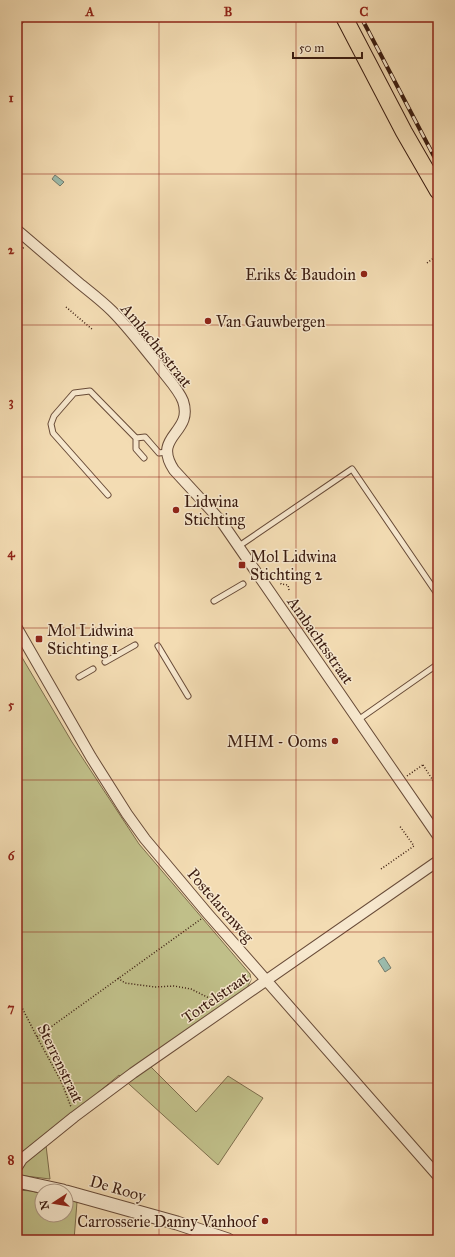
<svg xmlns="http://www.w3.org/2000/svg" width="455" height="1257" font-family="'IM FELL Great Primer',serif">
	<rect width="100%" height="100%" fill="#f3dcb3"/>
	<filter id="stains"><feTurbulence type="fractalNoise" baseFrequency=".005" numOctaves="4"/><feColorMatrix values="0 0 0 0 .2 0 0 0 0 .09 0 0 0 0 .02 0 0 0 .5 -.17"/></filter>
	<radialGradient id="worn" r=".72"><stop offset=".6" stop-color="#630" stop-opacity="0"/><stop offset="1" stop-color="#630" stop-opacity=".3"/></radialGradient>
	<!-- green -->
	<path fill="#c0bf89" stroke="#7d6d4c" d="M 17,649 L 72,742 L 139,844 L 250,974 L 251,980 L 247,988 L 145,1060 L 152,1068 L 196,1112 L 228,1076 L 263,1098 L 218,1165 L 119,1075 L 45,1137 L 50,1179 L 17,1175 Z
		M 17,1190 L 32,1191 L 42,1194 L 42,1215 L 66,1215 L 66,1199 L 77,1202 L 74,1240 L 17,1240 Z"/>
	<!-- water -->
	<path fill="#9bbcad" stroke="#747c6e" d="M 55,175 L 64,182 L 60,186 L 52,179 Z
		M 384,957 L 391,968 L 385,972 L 378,961 Z"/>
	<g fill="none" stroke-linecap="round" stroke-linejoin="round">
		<defs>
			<path id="service" d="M 136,438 L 145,437 L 159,453 L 166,452
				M 108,495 L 53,433 L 51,424 L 54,416 L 74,393 L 90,391 L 136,438 L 136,449 L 144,458
				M 239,546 L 352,469 L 438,595
				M 214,601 L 243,584
				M 158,646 L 188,696
				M 105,662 L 135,645
				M 79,677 L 93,669
				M 358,720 L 438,664"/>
			<path id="minor" d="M 17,230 C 38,248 59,266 79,283 C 90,292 102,301 112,311 C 128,327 142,346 157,364 C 165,376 178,388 183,401 C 194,434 151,435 174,470 L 221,521 L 438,836
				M 17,628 L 91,757 L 127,814 L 145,839 L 208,914 L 438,1176
				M 17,1167 L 22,1159 L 74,1117 L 133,1073 L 438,861"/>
			<path id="tertiary" d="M 17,19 L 18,17
				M 17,1181 L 63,1191
				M 66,1192 L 177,1223 L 228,1240"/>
			<path id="primary" d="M 344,17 L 404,132 L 438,191"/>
		</defs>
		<!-- service casing -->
		<use href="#service" stroke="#684b38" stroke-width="7"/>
		<!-- minor casing -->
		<use href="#minor" stroke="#684b38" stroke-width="12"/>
		<!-- tertiary casing -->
		<use href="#tertiary" stroke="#684b38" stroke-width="15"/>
		<!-- primary casing -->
		<use href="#primary" stroke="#3a1b0f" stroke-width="18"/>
		<!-- path -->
		<path stroke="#3a1b0f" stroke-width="1.5" stroke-dasharray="1 2" stroke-linecap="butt" d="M 17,255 L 24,247
			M 427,263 L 438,255
			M 66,307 L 93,330
			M 289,590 L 288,585 L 281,584 L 281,576 L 289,571
			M 17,614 L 20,619
			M 423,765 L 434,782
			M 407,776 L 424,764
			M 381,869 L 414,846 L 399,825
			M 118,978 L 125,983 L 155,987 L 174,986 L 191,989 L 211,999 L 220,1001
			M 17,998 L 37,1037 L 62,1083 L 71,1107
			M 37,1037 L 201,919"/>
		<!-- service -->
		<use href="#service" stroke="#f7e8ce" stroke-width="5"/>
		<!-- minor -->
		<use href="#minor" stroke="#f7e8ce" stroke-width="10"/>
		<!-- tertiary -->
		<use href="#tertiary" stroke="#f7e8ce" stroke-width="13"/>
		<!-- primary -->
		<use href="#primary" stroke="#f3dcb3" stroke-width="16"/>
		<defs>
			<path id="rail" d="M 361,17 L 438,164"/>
		</defs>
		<!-- rail casing -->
		<use href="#rail" stroke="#3a1b0f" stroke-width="4"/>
		<!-- rail -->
		<use href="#rail" stroke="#f7e8ce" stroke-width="2.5" stroke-dasharray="8" stroke-linecap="butt"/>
	</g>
	<!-- grid -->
	<path fill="none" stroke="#8f2418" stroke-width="1" stroke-opacity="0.55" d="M 159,17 L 159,1240M 296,17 L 296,1240M 17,174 L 438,174M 17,325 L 438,325M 17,477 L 438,477M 17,628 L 438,628M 17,780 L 438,780M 17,932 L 438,932M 17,1083 L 438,1083"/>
	<!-- markers -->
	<g fill="#8f2418" stroke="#f7e8ce" stroke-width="1.5">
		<circle cx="364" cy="274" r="4"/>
		<circle cx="208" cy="321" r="4"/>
		<circle cx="176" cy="510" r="4"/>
		<rect x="238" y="561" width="8" height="8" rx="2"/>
		<rect x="35" y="635" width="8" height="8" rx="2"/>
		<circle cx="335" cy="741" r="4"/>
		<circle cx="265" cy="1221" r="4"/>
	</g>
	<g text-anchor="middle" stroke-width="3" stroke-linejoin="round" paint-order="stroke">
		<!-- poi labels -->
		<g font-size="16" fill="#3a1b0f" stroke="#f7e8ce" text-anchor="start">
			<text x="356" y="280" text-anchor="end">Eriks &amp; Baudoin</text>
			<text x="216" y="327">Van Gauwbergen</text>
			<text x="184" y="507">Lidwina<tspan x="184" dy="18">Stichting</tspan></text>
			<text x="250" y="562">Mol Lidwina<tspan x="250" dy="18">Stichting 2</tspan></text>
			<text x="47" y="636">Mol Lidwina<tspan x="47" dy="18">Stichting 1</tspan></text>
			<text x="327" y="747" text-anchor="end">MHM - Ooms</text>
			<text x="257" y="1227" text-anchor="end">Carrosserie Danny Vanhoof</text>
		</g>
		<!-- street labels -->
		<g font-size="16" fill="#3a1b0f" stroke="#f7e8ce">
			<text transform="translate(157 345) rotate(51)" y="6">Ambachtsstraat</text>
			<text transform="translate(321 640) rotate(55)" y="6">Ambachtsstraat</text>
			<text transform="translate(221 905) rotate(49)" y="6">Postelarenweg</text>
			<text transform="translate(215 997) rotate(-35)" y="6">Tortelstraat</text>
			<text transform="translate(61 1063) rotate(64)" y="6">Sterrenstraat</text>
			<text transform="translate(118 1188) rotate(16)" y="6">De Rooy</text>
		</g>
	</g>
	<!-- margin -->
	<rect width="455" height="1257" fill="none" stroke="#f3dcb3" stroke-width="44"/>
	<!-- north arrow -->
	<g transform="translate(54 1203) rotate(258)"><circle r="19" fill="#f7e8ce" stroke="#ab9682"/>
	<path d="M0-3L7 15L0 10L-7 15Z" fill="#8f2418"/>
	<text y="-6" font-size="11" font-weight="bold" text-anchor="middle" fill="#3a1b0f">N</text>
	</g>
	<!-- scale -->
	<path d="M293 52v6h69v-6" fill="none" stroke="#3a1b0f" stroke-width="2"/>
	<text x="299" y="52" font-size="12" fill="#3a1b0f" stroke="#f7e8ce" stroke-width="3" paint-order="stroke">50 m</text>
	<rect x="22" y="22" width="411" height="1213" fill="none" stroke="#8f2418" stroke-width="1.5"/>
	<g font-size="13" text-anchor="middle" font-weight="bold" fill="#8f2418">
		<text x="90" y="16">A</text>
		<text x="228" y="16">B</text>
		<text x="364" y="16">C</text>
		<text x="11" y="102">1</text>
		<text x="11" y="254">2</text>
		<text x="11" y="406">3</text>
		<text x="11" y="557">4</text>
		<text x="11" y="709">5</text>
		<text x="11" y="860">6</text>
		<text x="11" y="1012">7</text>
		<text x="11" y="1164">8</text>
	</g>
	<rect width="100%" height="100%" filter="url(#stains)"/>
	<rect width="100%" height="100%" fill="url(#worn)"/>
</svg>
